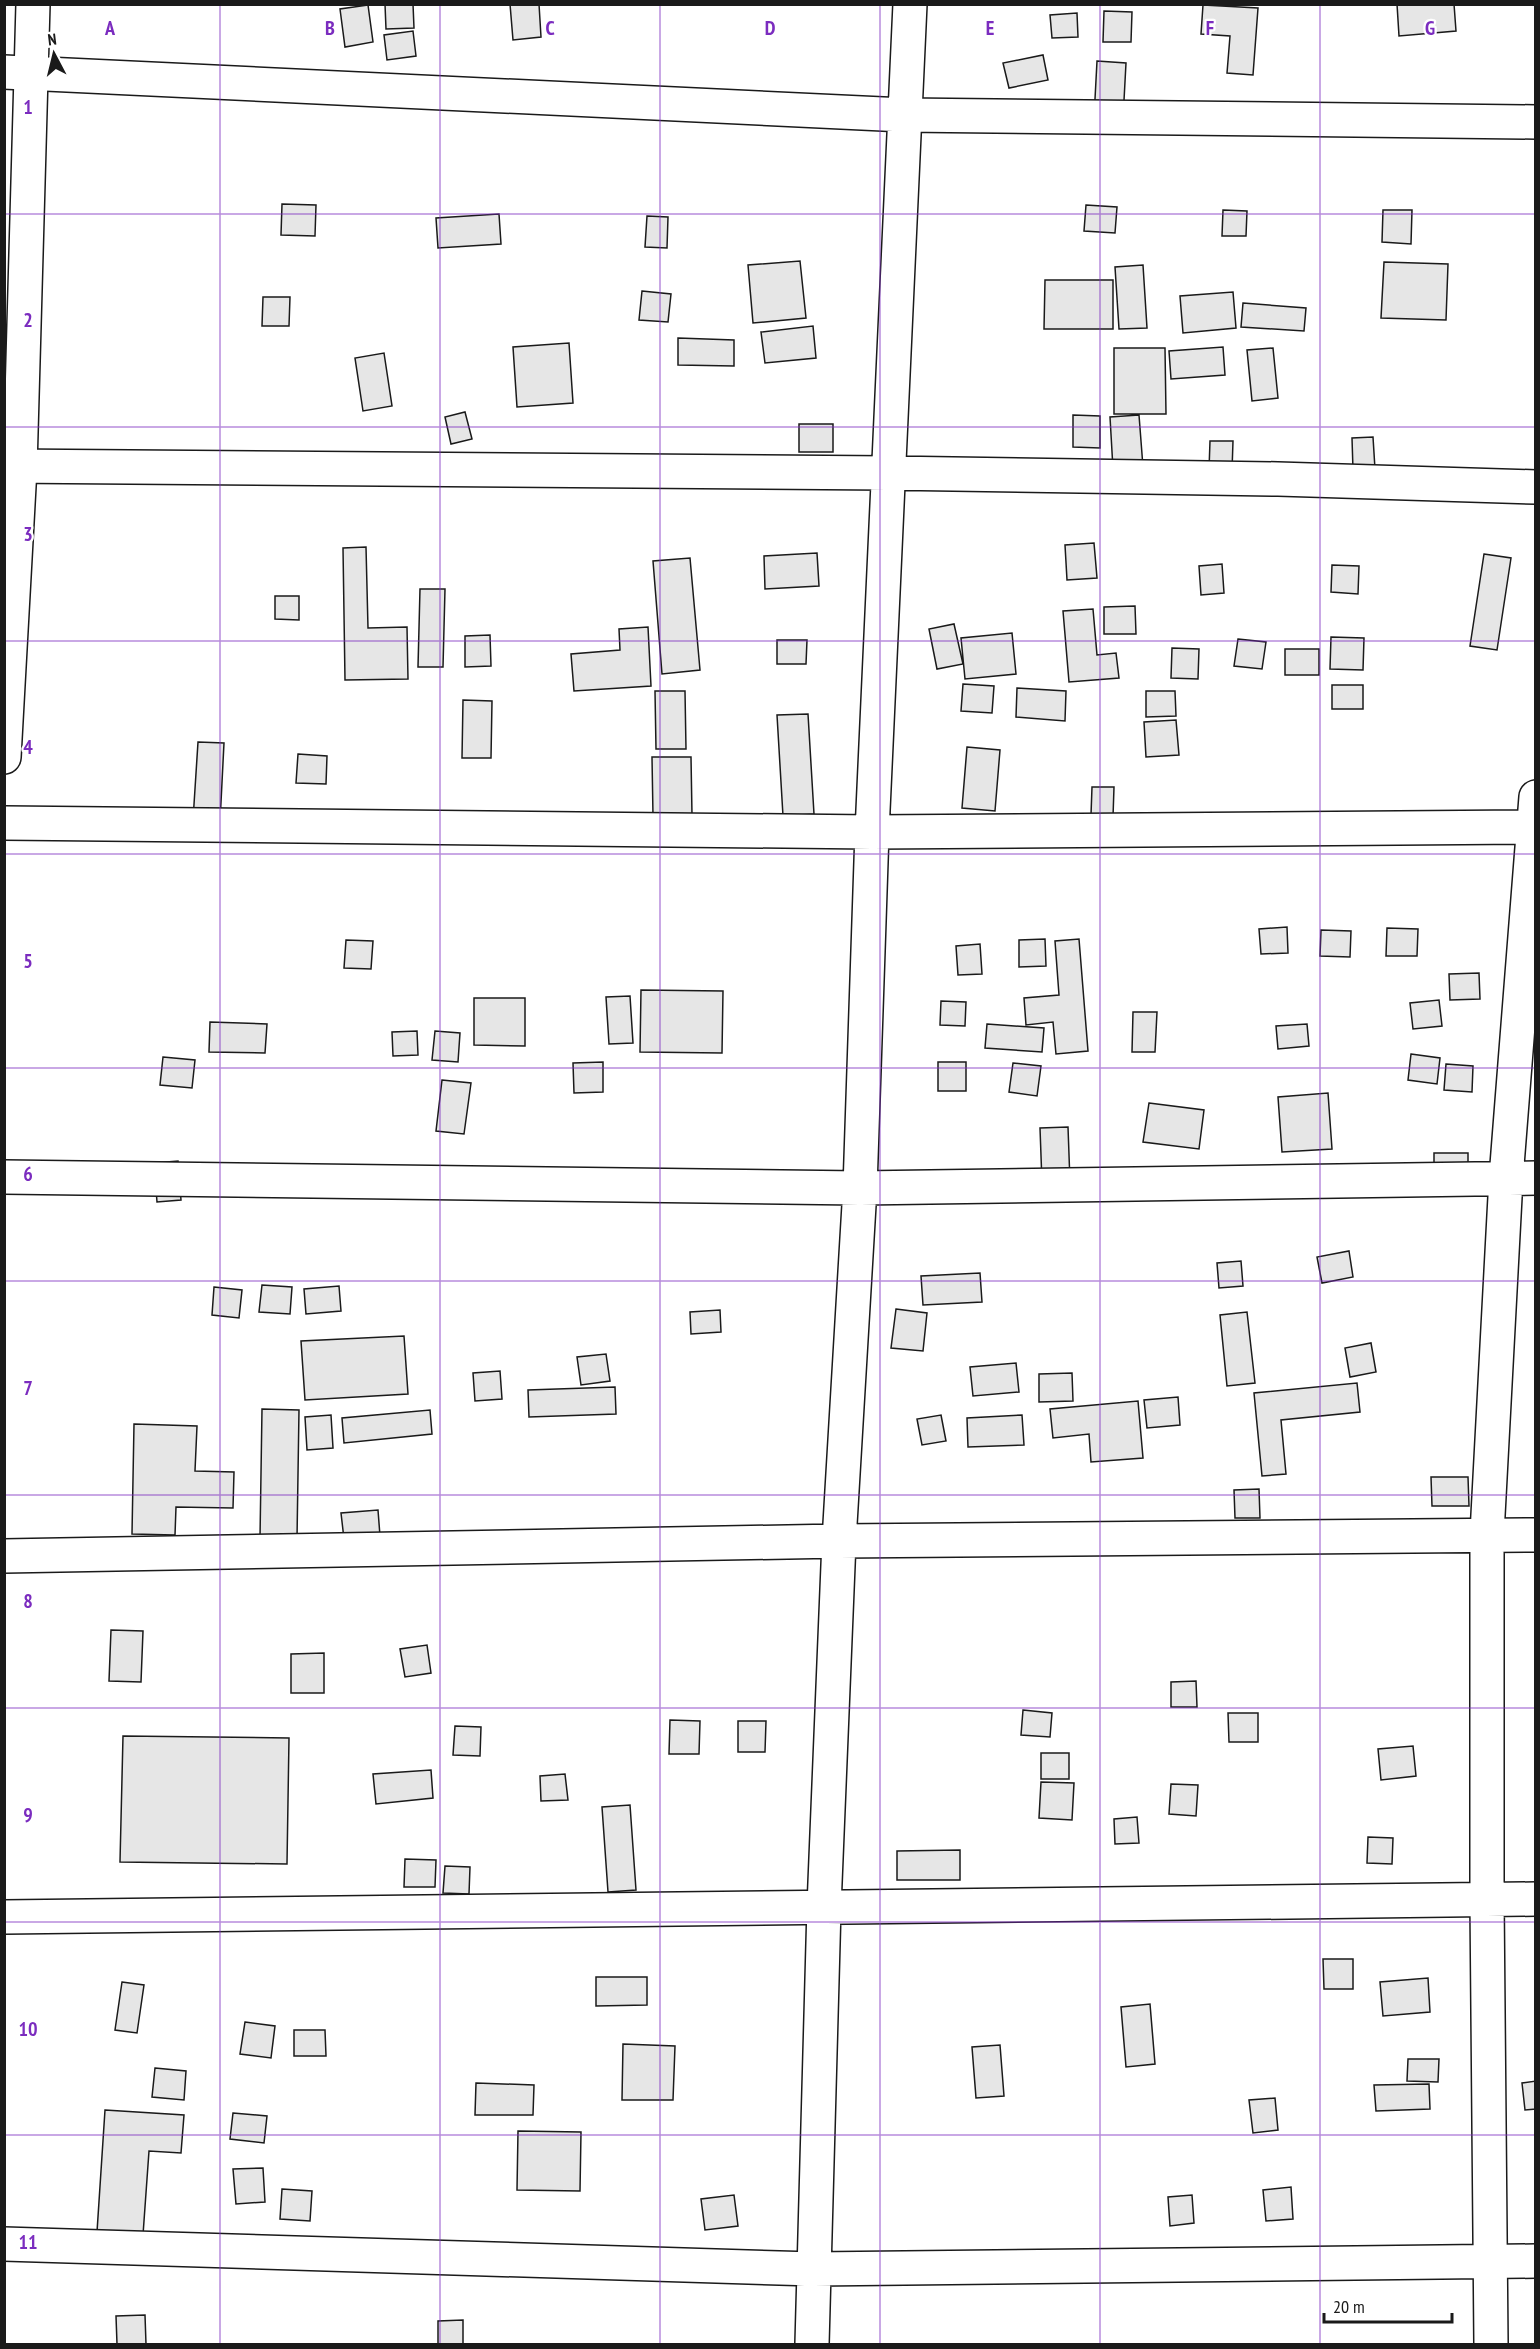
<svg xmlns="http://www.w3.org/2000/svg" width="1540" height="2349" font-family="'PT Sans Narrow',sans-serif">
	<rect width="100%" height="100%" fill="#fff"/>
	<!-- building -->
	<path fill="#e6e6e6" stroke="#1a1a1a" stroke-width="1.5" d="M 385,4 L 413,4 L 414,28 L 386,29 Z
		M 510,4 L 539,4 L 541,37 L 513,40 Z
		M 1397,4 L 1454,4 L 1456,31 L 1399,36 Z
		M 368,5 L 373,42 L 345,47 L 340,9 Z
		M 1203,5 L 1258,8 L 1253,75 L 1227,73 L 1230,36 L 1201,34 Z
		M 1104,11 L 1132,12 L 1131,42 L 1103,42 Z
		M 1077,13 L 1078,37 L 1052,38 L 1050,15 Z
		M 413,31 L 416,56 L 387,60 L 384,35 Z
		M 1043,55 L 1048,80 L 1009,88 L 1003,63 Z
		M 1097,61 L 1126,63 L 1123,119 L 1094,118 Z
		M 282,204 L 316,205 L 315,236 L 281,235 Z
		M 1086,205 L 1117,207 L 1115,233 L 1084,231 Z
		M 1223,210 L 1247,211 L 1246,236 L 1222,236 Z
		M 1383,210 L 1412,210 L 1411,244 L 1382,242 Z
		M 499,214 L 501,244 L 438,248 L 436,218 Z
		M 647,216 L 668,217 L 667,248 L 645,247 Z
		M 800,261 L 806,318 L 753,323 L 748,265 Z
		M 1384,262 L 1448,264 L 1446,320 L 1381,318 Z
		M 1143,265 L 1147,328 L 1119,329 L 1115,267 Z
		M 1045,280 L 1113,280 L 1113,329 L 1044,329 Z
		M 642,291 L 671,294 L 668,322 L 639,320 Z
		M 1233,292 L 1236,328 L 1183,333 L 1180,296 Z
		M 263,297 L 290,297 L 289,326 L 262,326 Z
		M 1243,303 L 1306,308 L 1304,331 L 1241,327 Z
		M 813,326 L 816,358 L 765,363 L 761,332 Z
		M 678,338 L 734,340 L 734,366 L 678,365 Z
		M 569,343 L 573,403 L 517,407 L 513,347 Z
		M 1223,347 L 1225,375 L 1171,379 L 1169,351 Z
		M 1114,348 L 1165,348 L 1166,414 L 1114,414 Z
		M 1273,348 L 1278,398 L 1252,401 L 1247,350 Z
		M 384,353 L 392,406 L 363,411 L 355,358 Z
		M 465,412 L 472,439 L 451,444 L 445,417 Z
		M 1073,415 L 1100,416 L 1100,448 L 1073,447 Z
		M 1139,415 L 1143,467 L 1113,469 L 1110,417 Z
		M 799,424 L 833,424 L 833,452 L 799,452 Z
		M 1373,437 L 1375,469 L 1353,470 L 1352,438 Z
		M 1210,441 L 1233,441 L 1232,471 L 1209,470 Z
		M 1094,543 L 1097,578 L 1067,580 L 1065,545 Z
		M 366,547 L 368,628 L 407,627 L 408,679 L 345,680 L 343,548 Z
		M 817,553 L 819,586 L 765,589 L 764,556 Z
		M 1484,554 L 1511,558 L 1497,650 L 1470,646 Z
		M 690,558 L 700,670 L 662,674 L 653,561 Z
		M 1222,564 L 1224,593 L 1201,595 L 1199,566 Z
		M 1332,565 L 1359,566 L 1358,594 L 1331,592 Z
		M 420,589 L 445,589 L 443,667 L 418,667 Z
		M 275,596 L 299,596 L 299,620 L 275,619 Z
		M 1135,606 L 1136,634 L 1104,634 L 1104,607 Z
		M 1093,609 L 1097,655 L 1116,653 L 1119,678 L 1069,682 L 1063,611 Z
		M 954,624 L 963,664 L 937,669 L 929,629 Z
		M 648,627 L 651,686 L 574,691 L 571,654 L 620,650 L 619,629 Z
		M 1012,633 L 1016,674 L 965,679 L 961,638 Z
		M 490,635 L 491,666 L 465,667 L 465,636 Z
		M 1331,637 L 1364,638 L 1363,670 L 1330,669 Z
		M 1238,639 L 1266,642 L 1262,669 L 1234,666 Z
		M 777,640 L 807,640 L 806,664 L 777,664 Z
		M 1172,648 L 1199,649 L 1198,679 L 1171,678 Z
		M 1285,649 L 1319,649 L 1319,675 L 1285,675 Z
		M 963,684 L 994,686 L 992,713 L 961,711 Z
		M 1332,685 L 1363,685 L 1363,709 L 1332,709 Z
		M 1017,688 L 1066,691 L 1065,721 L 1016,717 Z
		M 655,691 L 685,691 L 686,749 L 656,749 Z
		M 1146,691 L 1175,691 L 1176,716 L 1146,717 Z
		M 463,700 L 492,701 L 491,758 L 462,758 Z
		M 808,714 L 814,814 L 783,816 L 777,715 Z
		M 1176,720 L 1179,755 L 1146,757 L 1144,722 Z
		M 198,742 L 224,743 L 220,822 L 193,820 Z
		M 967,747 L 1000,750 L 995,811 L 962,808 Z
		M 298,754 L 327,756 L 326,784 L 296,783 Z
		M 652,757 L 691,757 L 692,815 L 653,816 Z
		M 1092,787 L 1114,787 L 1113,817 L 1091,815 Z
		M 1287,927 L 1288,953 L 1261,954 L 1259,929 Z
		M 1387,928 L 1418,929 L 1417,956 L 1386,956 Z
		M 1321,930 L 1351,931 L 1350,957 L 1320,956 Z
		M 1045,939 L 1046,966 L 1019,967 L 1019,940 Z
		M 1079,939 L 1088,1051 L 1056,1054 L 1053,1022 L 1026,1025 L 1024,998 L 1059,995 L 1055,941 Z
		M 346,940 L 373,941 L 371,969 L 344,968 Z
		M 980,944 L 982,974 L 958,975 L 956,946 Z
		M 1479,973 L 1480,999 L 1450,1000 L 1449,974 Z
		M 641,990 L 723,991 L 722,1053 L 640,1052 Z
		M 630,996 L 633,1043 L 609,1044 L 606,997 Z
		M 474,998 L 525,998 L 525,1046 L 474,1045 Z
		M 1439,1000 L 1442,1026 L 1413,1029 L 1410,1003 Z
		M 941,1001 L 966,1002 L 965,1026 L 940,1025 Z
		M 1133,1012 L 1157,1012 L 1155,1052 L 1132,1052 Z
		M 210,1022 L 267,1024 L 265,1053 L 209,1052 Z
		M 987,1024 L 1044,1028 L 1042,1052 L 985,1048 Z
		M 1307,1024 L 1309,1046 L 1278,1049 L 1276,1026 Z
		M 417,1031 L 418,1055 L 393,1056 L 392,1032 Z
		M 435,1031 L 460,1033 L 458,1062 L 432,1060 Z
		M 1411,1054 L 1440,1058 L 1437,1084 L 1408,1080 Z
		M 163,1057 L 195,1060 L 192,1088 L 160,1085 Z
		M 603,1062 L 603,1092 L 574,1093 L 573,1063 Z
		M 938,1062 L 966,1062 L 966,1091 L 938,1091 Z
		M 1013,1063 L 1041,1066 L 1037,1096 L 1009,1092 Z
		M 1446,1064 L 1473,1066 L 1472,1092 L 1444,1090 Z
		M 442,1080 L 471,1083 L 464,1134 L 436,1131 Z
		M 1328,1093 L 1332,1149 L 1282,1152 L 1278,1097 Z
		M 1149,1103 L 1204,1110 L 1199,1149 L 1143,1142 Z
		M 1068,1127 L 1070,1182 L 1042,1183 L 1040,1128 Z
		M 1434,1153 L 1468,1153 L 1468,1174 L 1434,1175 Z
		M 178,1161 L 181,1200 L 157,1202 L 154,1163 Z
		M 1349,1251 L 1353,1277 L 1322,1283 L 1317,1257 Z
		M 1241,1261 L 1243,1286 L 1219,1288 L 1217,1263 Z
		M 980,1273 L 982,1302 L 923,1305 L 921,1276 Z
		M 262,1285 L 292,1287 L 290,1314 L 259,1312 Z
		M 339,1286 L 341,1311 L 306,1314 L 304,1289 Z
		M 214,1287 L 242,1290 L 239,1318 L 212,1315 Z
		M 896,1309 L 927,1313 L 923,1351 L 891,1348 Z
		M 720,1310 L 721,1332 L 691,1334 L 690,1312 Z
		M 1247,1312 L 1255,1383 L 1227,1386 L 1220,1315 Z
		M 404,1336 L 408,1394 L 305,1400 L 301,1341 Z
		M 1371,1343 L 1376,1372 L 1350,1377 L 1345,1348 Z
		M 606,1354 L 610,1381 L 581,1385 L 577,1357 Z
		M 1016,1363 L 1019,1392 L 973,1396 L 970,1367 Z
		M 500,1371 L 502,1399 L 475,1401 L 473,1373 Z
		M 1072,1373 L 1073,1401 L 1039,1402 L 1039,1374 Z
		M 1357,1383 L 1360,1412 L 1281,1420 L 1286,1474 L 1262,1476 L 1254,1393 Z
		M 615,1387 L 616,1414 L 529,1417 L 528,1390 Z
		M 1178,1397 L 1180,1425 L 1147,1428 L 1144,1400 Z
		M 1138,1401 L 1143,1458 L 1091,1462 L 1089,1434 L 1053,1438 L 1050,1409 Z
		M 262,1409 L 299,1410 L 297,1539 L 260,1538 Z
		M 430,1410 L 432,1434 L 344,1443 L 342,1418 Z
		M 331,1415 L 333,1448 L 307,1450 L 305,1417 Z
		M 941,1415 L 946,1441 L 922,1445 L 917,1419 Z
		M 1022,1415 L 1024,1445 L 968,1447 L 967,1418 Z
		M 134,1424 L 197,1426 L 195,1471 L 234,1472 L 233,1508 L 176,1507 L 175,1535 L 132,1534 Z
		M 1431,1477 L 1468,1477 L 1469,1506 L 1432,1506 Z
		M 1259,1489 L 1260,1518 L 1235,1518 L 1234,1490 Z
		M 378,1510 L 380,1536 L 344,1539 L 341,1513 Z
		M 111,1630 L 143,1631 L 141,1682 L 109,1681 Z
		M 427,1645 L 431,1673 L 405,1677 L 400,1649 Z
		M 324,1653 L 324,1693 L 291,1693 L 291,1654 Z
		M 1196,1681 L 1197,1707 L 1171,1707 L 1171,1682 Z
		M 1023,1710 L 1052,1713 L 1050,1737 L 1021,1735 Z
		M 1228,1713 L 1258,1713 L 1258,1742 L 1229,1742 Z
		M 670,1720 L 700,1721 L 699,1754 L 669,1754 Z
		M 738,1721 L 766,1721 L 765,1752 L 738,1752 Z
		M 455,1726 L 481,1727 L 480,1756 L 453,1755 Z
		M 123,1736 L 289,1738 L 287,1864 L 120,1862 Z
		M 1413,1746 L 1416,1776 L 1381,1780 L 1378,1749 Z
		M 1041,1753 L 1069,1753 L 1069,1779 L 1041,1779 Z
		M 431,1770 L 433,1798 L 376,1804 L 373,1774 Z
		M 565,1774 L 568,1800 L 541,1801 L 540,1776 Z
		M 1041,1782 L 1074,1783 L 1072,1820 L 1039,1818 Z
		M 1171,1784 L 1198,1785 L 1196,1816 L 1169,1814 Z
		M 630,1805 L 636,1890 L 608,1892 L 602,1807 Z
		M 1137,1817 L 1139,1843 L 1115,1844 L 1114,1819 Z
		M 1368,1837 L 1393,1838 L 1392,1864 L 1367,1863 Z
		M 960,1850 L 960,1880 L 897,1880 L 897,1851 Z
		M 405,1859 L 436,1860 L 435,1887 L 404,1887 Z
		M 445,1866 L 470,1867 L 469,1894 L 443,1893 Z
		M 1323,1959 L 1353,1959 L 1353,1989 L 1324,1989 Z
		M 596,1977 L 647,1977 L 647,2005 L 596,2006 Z
		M 1428,1978 L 1430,2012 L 1383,2016 L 1380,1982 Z
		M 122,1982 L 144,1985 L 137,2033 L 115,2030 Z
		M 1150,2004 L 1155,2064 L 1126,2067 L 1121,2007 Z
		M 245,2022 L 275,2026 L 271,2058 L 240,2054 Z
		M 294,2030 L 325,2030 L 326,2056 L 294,2056 Z
		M 623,2044 L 675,2046 L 673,2100 L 622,2100 Z
		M 1000,2045 L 1004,2096 L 976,2098 L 972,2047 Z
		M 1408,2059 L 1439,2059 L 1438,2082 L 1407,2081 Z
		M 155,2068 L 186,2071 L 184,2100 L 152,2097 Z
		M 1536,2081 L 1536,2109 L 1525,2110 L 1522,2083 Z
		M 476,2083 L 534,2085 L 533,2115 L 475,2115 Z
		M 1429,2084 L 1430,2109 L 1376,2111 L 1374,2085 Z
		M 1275,2098 L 1278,2130 L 1253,2133 L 1249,2100 Z
		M 105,2110 L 184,2115 L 181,2153 L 149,2151 L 143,2235 L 97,2232 Z
		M 233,2113 L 267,2116 L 264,2143 L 230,2139 Z
		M 518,2131 L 581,2132 L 580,2191 L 517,2190 Z
		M 263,2168 L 265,2202 L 236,2204 L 233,2169 Z
		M 1291,2187 L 1293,2219 L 1266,2221 L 1263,2190 Z
		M 282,2189 L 312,2191 L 310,2221 L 280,2219 Z
		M 734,2195 L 738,2226 L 705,2230 L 701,2199 Z
		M 1192,2195 L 1194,2223 L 1170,2226 L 1168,2197 Z
		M 145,2315 L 146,2344 L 117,2344 L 116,2316 Z
		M 463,2320 L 463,2344 L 438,2344 L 438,2321 Z"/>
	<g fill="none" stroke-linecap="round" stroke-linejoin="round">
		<defs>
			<path id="minor" d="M 4,72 L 904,115 L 1536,122
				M 4,466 L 888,473 L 1278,479 L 1536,487
				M 4,823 L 872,832 L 1536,827
				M 4,1177 L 860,1188 L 1536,1178
				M 4,1556 L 839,1541 L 1536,1535
				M 4,1917 L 1536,1899
				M 4,2244 L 814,2269 L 1536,2261
				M 812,2344 L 824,1907 L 839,1541 L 860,1188 L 872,832 L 910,4
				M 1491,2344 L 1487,1900 L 1487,1534 L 1506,1178 L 1536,797"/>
			<path id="trunk" d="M 4,757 L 20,468 L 33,4"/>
		</defs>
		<!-- minor casing -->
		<use href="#minor" stroke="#1a1a1a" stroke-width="36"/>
		<!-- trunk casing -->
		<use href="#trunk" stroke="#1a1a1a" stroke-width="36"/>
		<!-- minor -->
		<use href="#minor" stroke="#fff" stroke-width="33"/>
		<!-- trunk -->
		<use href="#trunk" stroke="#fff" stroke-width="33"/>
	</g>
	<!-- grid -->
	<path fill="none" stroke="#7b2cbf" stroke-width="1.5" stroke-opacity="0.55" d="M 220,4 L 220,2344M 440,4 L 440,2344M 660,4 L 660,2344M 880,4 L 880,2344M 1100,4 L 1100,2344M 1320,4 L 1320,2344M 4,214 L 1536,214M 4,427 L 1536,427M 4,641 L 1536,641M 4,854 L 1536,854M 4,1068 L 1536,1068M 4,1281 L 1536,1281M 4,1495 L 1536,1495M 4,1708 L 1536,1708M 4,1922 L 1536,1922M 4,2135 L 1536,2135"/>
	<g font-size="20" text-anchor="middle" font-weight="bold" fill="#7b2cbf" stroke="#fff" stroke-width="4.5" stroke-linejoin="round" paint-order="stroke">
		<text x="110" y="35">A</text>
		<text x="330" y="35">B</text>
		<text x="550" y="35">C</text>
		<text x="770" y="35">D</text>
		<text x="990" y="35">E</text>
		<text x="1210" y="35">F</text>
		<text x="1430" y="35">G</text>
		<text x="28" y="114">1</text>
		<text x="28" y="327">2</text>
		<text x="28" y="541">3</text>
		<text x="28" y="754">4</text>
		<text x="28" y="968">5</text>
		<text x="28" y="1181">6</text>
		<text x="28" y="1395">7</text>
		<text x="28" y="1608">8</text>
		<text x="28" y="1822">9</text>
		<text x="28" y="2036">10</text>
		<text x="28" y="2249">11</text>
	</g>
	<!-- border -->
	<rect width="1540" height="2349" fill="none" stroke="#1a1a1a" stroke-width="12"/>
	<!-- north arrow -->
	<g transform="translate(54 54) rotate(353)" stroke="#ffffff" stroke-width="4.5" paint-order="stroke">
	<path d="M0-4.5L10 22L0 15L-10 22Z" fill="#1a1a1a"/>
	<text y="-9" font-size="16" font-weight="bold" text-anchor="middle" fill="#1a1a1a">N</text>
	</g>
	<!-- scale -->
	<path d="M1324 2313v9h128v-9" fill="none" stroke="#1a1a1a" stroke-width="3"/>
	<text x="1333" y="2313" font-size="18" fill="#1a1a1a" stroke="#ffffff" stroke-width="4.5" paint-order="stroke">20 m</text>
</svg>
